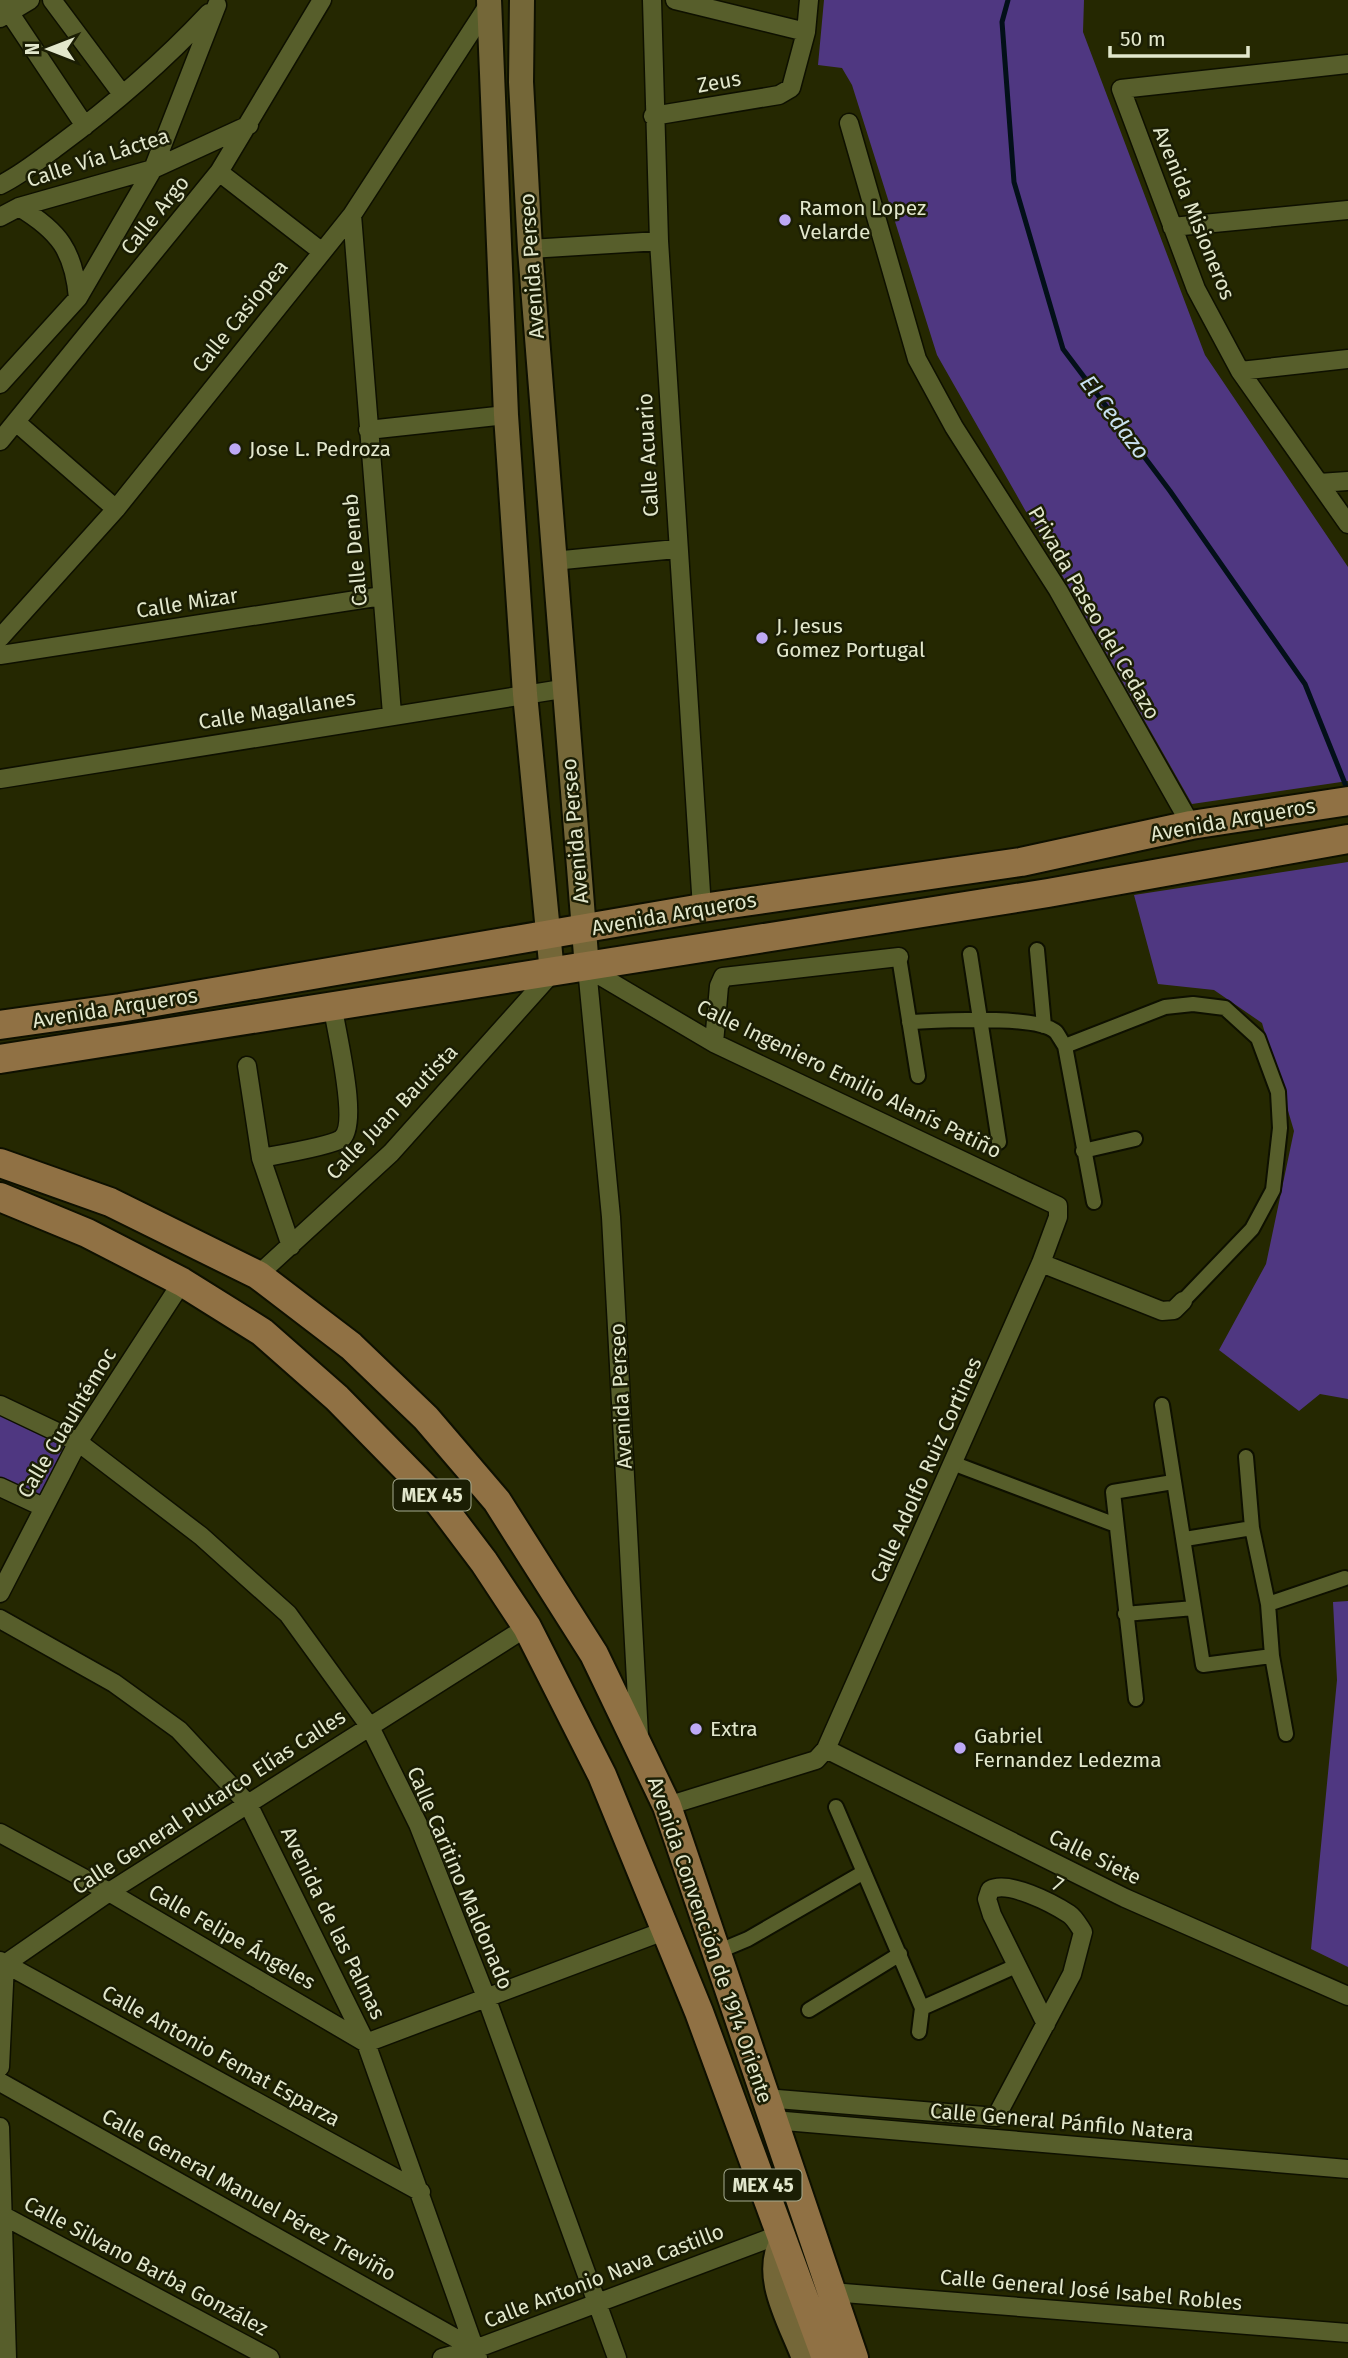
<svg xmlns="http://www.w3.org/2000/svg" width="1348" height="2358" font-family="'Fira Sans',sans-serif">
	<rect width="100%" height="100%" fill="#252801"/>
	<!-- green -->
	<path fill="#4f3781" d="M 824,0 L 1084,0 L 1083,32 L 1205,355 L 1348,567 L 1348,781 L 1192,804 L 937,355 L 852,85 L 842,68 L 818,65 Z
		M 1348,862 L 1348,1399 L 1320,1394 L 1299,1411 L 1219,1350 L 1266,1264 L 1294,1131 L 1262,1023 L 1214,990 L 1158,984 L 1134,895 Z
		M 0,1405 L 78,1442 L 43,1507 L 0,1487 Z
		M 1348,1601 L 1348,1967 L 1311,1949 L 1337,1680 L 1333,1602 Z"/>
	<g fill="none" stroke-linecap="round" stroke-linejoin="round">
		<!-- stream -->
		<path stroke="#031019" stroke-width="5" d="M 1008,0 L 1002,22 L 1014,182 L 1063,349 L 1170,491 L 1305,684 L 1348,791"/>
		<defs>
			<path id="pedestrian" d="M 1037,950 L 1044,1026
				M 970,954 L 999,1142
				M 899,957 L 918,1076
				M 909,1022 C 937,1021 1036,1014 1056,1032 C 1059,1036 1062,1042 1065,1046 L 1094,1202
				M 1065,1046 L 1165,1007 L 1193,1004 L 1225,1008 L 1258,1038 L 1278,1092 L 1280,1128 L 1273,1190 L 1252,1229 L 1183,1301
				M 1083,1151 L 1135,1139
				M 1162,1405 L 1203,1665 L 1272,1656
				M 1246,1457 L 1252,1528 L 1268,1604 L 1272,1656 L 1286,1734
				M 955,1464 L 1116,1525
				M 1185,1539 L 1252,1528
				M 1268,1604 L 1345,1578
				M 1125,1614 L 1194,1608
				M 1136,1699 L 1113,1492 L 1173,1482
				M 836,1807 L 922,2008 L 919,2032
				M 717,1952 L 748,1939 L 864,1872
				M 922,2008 L 1016,1966
				M 809,2010 L 900,1954"/>
			<path id="minor" d="M 7,0 L 9,12 L 85,126
				M 52,0 L 122,94
				M 652,0 L 659,241 L 702,908
				M 675,0 L 806,32
				M 0,18 L 30,0
				M 1348,64 L 1121,89 L 1196,289 L 1240,371 L 1348,524
				M 653,116 L 779,95 L 791,88 L 806,32 L 809,0
				M 849,123 L 917,359 L 954,427 L 1058,590 L 1191,825
				M 219,172 L 321,251
				M 0,185 C 21,175 39,160 58,146 C 112,106 163,62 209,13
				M 19,207 C 59,231 74,251 78,298
				M 352,215 L 392,714
				M 0,217 L 19,207 L 153,169 L 249,125
				M 1172,227 L 1348,210
				M 530,249 L 659,241
				M 1240,371 L 1348,359
				M 0,384 L 78,298 L 153,169 L 217,5
				M 16,422 L 116,509
				M 368,430 L 506,415
				M 0,441 L 219,172 L 322,0
				M 1319,483 L 1348,481
				M 553,561 L 676,549
				M 0,638 L 116,509 L 352,215 L 489,4
				M 0,655 L 382,596
				M 0,779 L 562,689
				M 587,968 L 714,1043 L 1058,1206 L 1058,1217 L 1041,1263 L 826,1749 L 816,1760 L 667,1806
				M 587,968 L 611,1217 L 639,1736
				M 714,1043 L 719,986 L 723,977 L 899,957
				M 247,1066 L 261,1158 L 291,1246
				M 261,1158 C 277,1155 331,1146 341,1139 C 360,1125 336,1032 333,1008
				M 1041,1263 L 1162,1311 L 1174,1310 L 1183,1301
				M 258,1275 L 391,1153 L 552,973
				M 0,1405 L 78,1442 L 201,1536 L 288,1614 L 370,1727 L 418,1824 L 486,1997 L 617,2358
				M 0,1487 L 43,1507
				M 0,1593 L 78,1442 L 182,1282
				M 0,1619 L 114,1683 L 179,1730 L 248,1804 L 366,2043 L 478,2358
				M 826,1749 L 1125,1898 L 1348,1996
				M 0,1833 L 109,1892 L 366,2043 L 664,1931
				M 0,1961 L 421,2192
				M 0,2067 L 5,1964 L 109,1892 L 527,1627
				M 0,2082 L 475,2349
				M 765,2098 L 996,2117 L 1072,1974 L 1083,1932 C 1079,1926 1075,1918 1069,1914 C 1052,1903 1008,1880 990,1890 L 987,1899 L 992,1915 L 1046,2024
				M 773,2120 L 1348,2169
				M 0,2127 L 7,2358
				M 0,2214 L 270,2358
				M 831,2292 L 1348,2333
				M 442,2358 L 475,2349 L 781,2234"/>
			<path id="secondary" d="M 489,0 L 506,415 L 525,694 L 552,973
				M 522,0 L 521,82 L 530,249 L 587,968
				M 783,2240 C 761,2275 791,2323 804,2358"/>
			<path id="primary" d="M 0,1025 L 120,1008 L 702,908 L 1021,862 L 1191,825 L 1348,801
				M 0,1059 L 1048,893 L 1348,839
				M 0,1163 L 110,1202 L 258,1275 L 351,1346 L 426,1418 L 497,1501 L 594,1654 L 667,1806 L 854,2358
				M 0,1197 L 87,1233 L 182,1282 L 262,1332 L 337,1398 L 438,1501 L 484,1562 L 527,1627 L 602,1775 L 699,2012 L 826,2358"/>
		</defs>
		<!-- pedestrian casing -->
		<use href="#pedestrian" stroke="#0e1000" stroke-width="18"/>
		<!-- minor casing -->
		<use href="#minor" stroke="#0e1000" stroke-width="21"/>
		<!-- secondary casing -->
		<use href="#secondary" stroke="#0e1000" stroke-width="28"/>
		<!-- primary casing -->
		<use href="#primary" stroke="#0e1000" stroke-width="32"/>
		<!-- pedestrian -->
		<use href="#pedestrian" stroke="#575e2b" stroke-width="14"/>
		<!-- minor -->
		<use href="#minor" stroke="#575e2b" stroke-width="18"/>
		<!-- secondary -->
		<use href="#secondary" stroke="#746738" stroke-width="24"/>
		<!-- primary -->
		<use href="#primary" stroke="#907144" stroke-width="28"/>
	</g>
	<!-- markers -->
	<g fill="#bda9f5" stroke="#1b1e04" stroke-width="2.5">
		<circle cx="785" cy="220" r="7"/>
		<circle cx="235" cy="449" r="7"/>
		<circle cx="762" cy="638" r="7"/>
		<circle cx="696" cy="1729" r="7"/>
		<circle cx="960" cy="1748" r="7"/>
	</g>
	<g text-anchor="middle" stroke-width="5" stroke-linejoin="round" paint-order="stroke">
		<!-- shield labels -->
		<g fill="#1b1e04" stroke="#a6ab90" stroke-width="2">
			<rect x="393.5" y="1479.5" width="77" height="31" rx="5"/>
			<rect x="724.5" y="2169.5" width="77" height="31" rx="5"/>
		</g>
		<g font-size="19" font-weight="bold" fill="#e2e7cc">
			<text x="432" y="1502">MEX 45</text>
			<text x="763" y="2192">MEX 45</text>
		</g>
		<!-- street labels -->
		<g font-size="21" fill="#e2e7cc" stroke="#1b1e04">
			<text transform="translate(719 82) rotate(-10)" y="7">Zeus</text>
			<text transform="translate(98 158) rotate(-18)" y="7">Calle Vía Láctea</text>
			<text transform="translate(1194 213) rotate(68)" y="7">Avenida Misioneros</text>
			<text transform="translate(155 215) rotate(-51)" y="7">Calle Argo</text>
			<text transform="translate(532 266) rotate(-94)" y="7">Avenida Perseo</text>
			<text transform="translate(240 316) rotate(-51)" y="7">Calle Casiopea</text>
			<text transform="translate(648 455) rotate(-93)" y="7">Calle Acuario</text>
			<text transform="translate(355 550) rotate(-95)" y="7">Calle Deneb</text>
			<text transform="translate(187 603) rotate(-9)" y="7">Calle Mizar</text>
			<text transform="translate(1094 613) rotate(60)" y="7">Privada Paseo del Cedazo</text>
			<text transform="translate(277 710) rotate(-9)" y="7">Calle Magallanes</text>
			<text transform="translate(1233 820) rotate(-10)" y="7">Avenida Arqueros</text>
			<text transform="translate(575 831) rotate(-95)" y="7">Avenida Perseo</text>
			<text transform="translate(674 914) rotate(-10)" y="7">Avenida Arqueros</text>
			<text transform="translate(115 1008) rotate(-9)" y="7">Avenida Arqueros</text>
			<text transform="translate(849 1079) rotate(26)" y="7">Calle Ingeniero Emilio Alanís Patiño</text>
			<text transform="translate(392 1112) rotate(-46)" y="7">Calle Juan Bautista</text>
			<text transform="translate(621 1396) rotate(-93)" y="7">Avenida Perseo</text>
			<text transform="translate(67 1423) rotate(-59)" y="7">Calle Cuauhtémoc</text>
			<text transform="translate(926 1470) rotate(-66)" y="7">Calle Adolfo Ruiz Cortines</text>
			<text transform="translate(209 1802) rotate(-33)" y="7">Calle General Plutarco Elías Calles</text>
			<text transform="translate(1095 1857) rotate(26)" y="7">Calle Siete</text>
			<text transform="translate(460 1878) rotate(67)" y="7">Calle Caritino Maldonado</text>
			<text transform="translate(1058 1884) rotate(26)" y="7">7</text>
			<text transform="translate(333 1923) rotate(64)" y="7">Avenida de las Palmas</text>
			<text transform="translate(232 1937) rotate(30)" y="7">Calle Felipe Ángeles</text>
			<text transform="translate(710 1940) rotate(71)" y="7">Avenida Convención de 1914 Oriente</text>
			<text transform="translate(221 2056) rotate(29)" y="7">Calle Antonio Femat Esparza</text>
			<text transform="translate(1062 2122) rotate(5)" y="7">Calle General Pánfilo Natera</text>
			<text transform="translate(249 2195) rotate(29)" y="7">Calle General Manuel Pérez Treviño</text>
			<text transform="translate(146 2266) rotate(28)" y="7">Calle Silvano Barba González</text>
			<text transform="translate(604 2276) rotate(-21)" y="7">Calle Antonio Nava Castillo</text>
			<text transform="translate(1091 2290) rotate(5)" y="7">Calle General José Isabel Robles</text>
		</g>
		<!-- poi labels -->
		<g font-size="21" fill="#e2e7cc" stroke="#1b1e04" text-anchor="start">
			<text x="799" y="215">Ramon Lopez<tspan x="799" dy="24">Velarde</tspan></text>
			<text x="249" y="456">Jose L. Pedroza</text>
			<text x="776" y="633">J. Jesus<tspan x="776" dy="24">Gomez Portugal</tspan></text>
			<text x="710" y="1736">Extra</text>
			<text x="974" y="1743">Gabriel<tspan x="974" dy="24">Fernandez Ledezma</tspan></text>
		</g>
		<!-- water labels -->
		<g font-size="23" font-style="italic" fill="#c9e1f0" stroke="#1b1e04">
			<text transform="translate(1115 417) rotate(53)" y="8">El Cedazo</text>
		</g>
	</g>
	<!-- north arrow -->
	<g transform="translate(49 49) rotate(270)" stroke="#1b1e04" stroke-width="5" paint-order="stroke">
	<path d="M0-5L12 26L0 18L-12 26Z" fill="#e2e7cc"/>
	<text y="-10" font-size="19" font-weight="bold" text-anchor="middle" fill="#e2e7cc">N</text>
	</g>
	<!-- scale -->
	<path d="M1110 46v10h138v-10" fill="none" stroke="#e2e7cc" stroke-width="3.5"/>
	<text x="1120" y="46" font-size="21" fill="#e2e7cc" stroke="#1b1e04" stroke-width="5" paint-order="stroke">50 m</text>
</svg>
